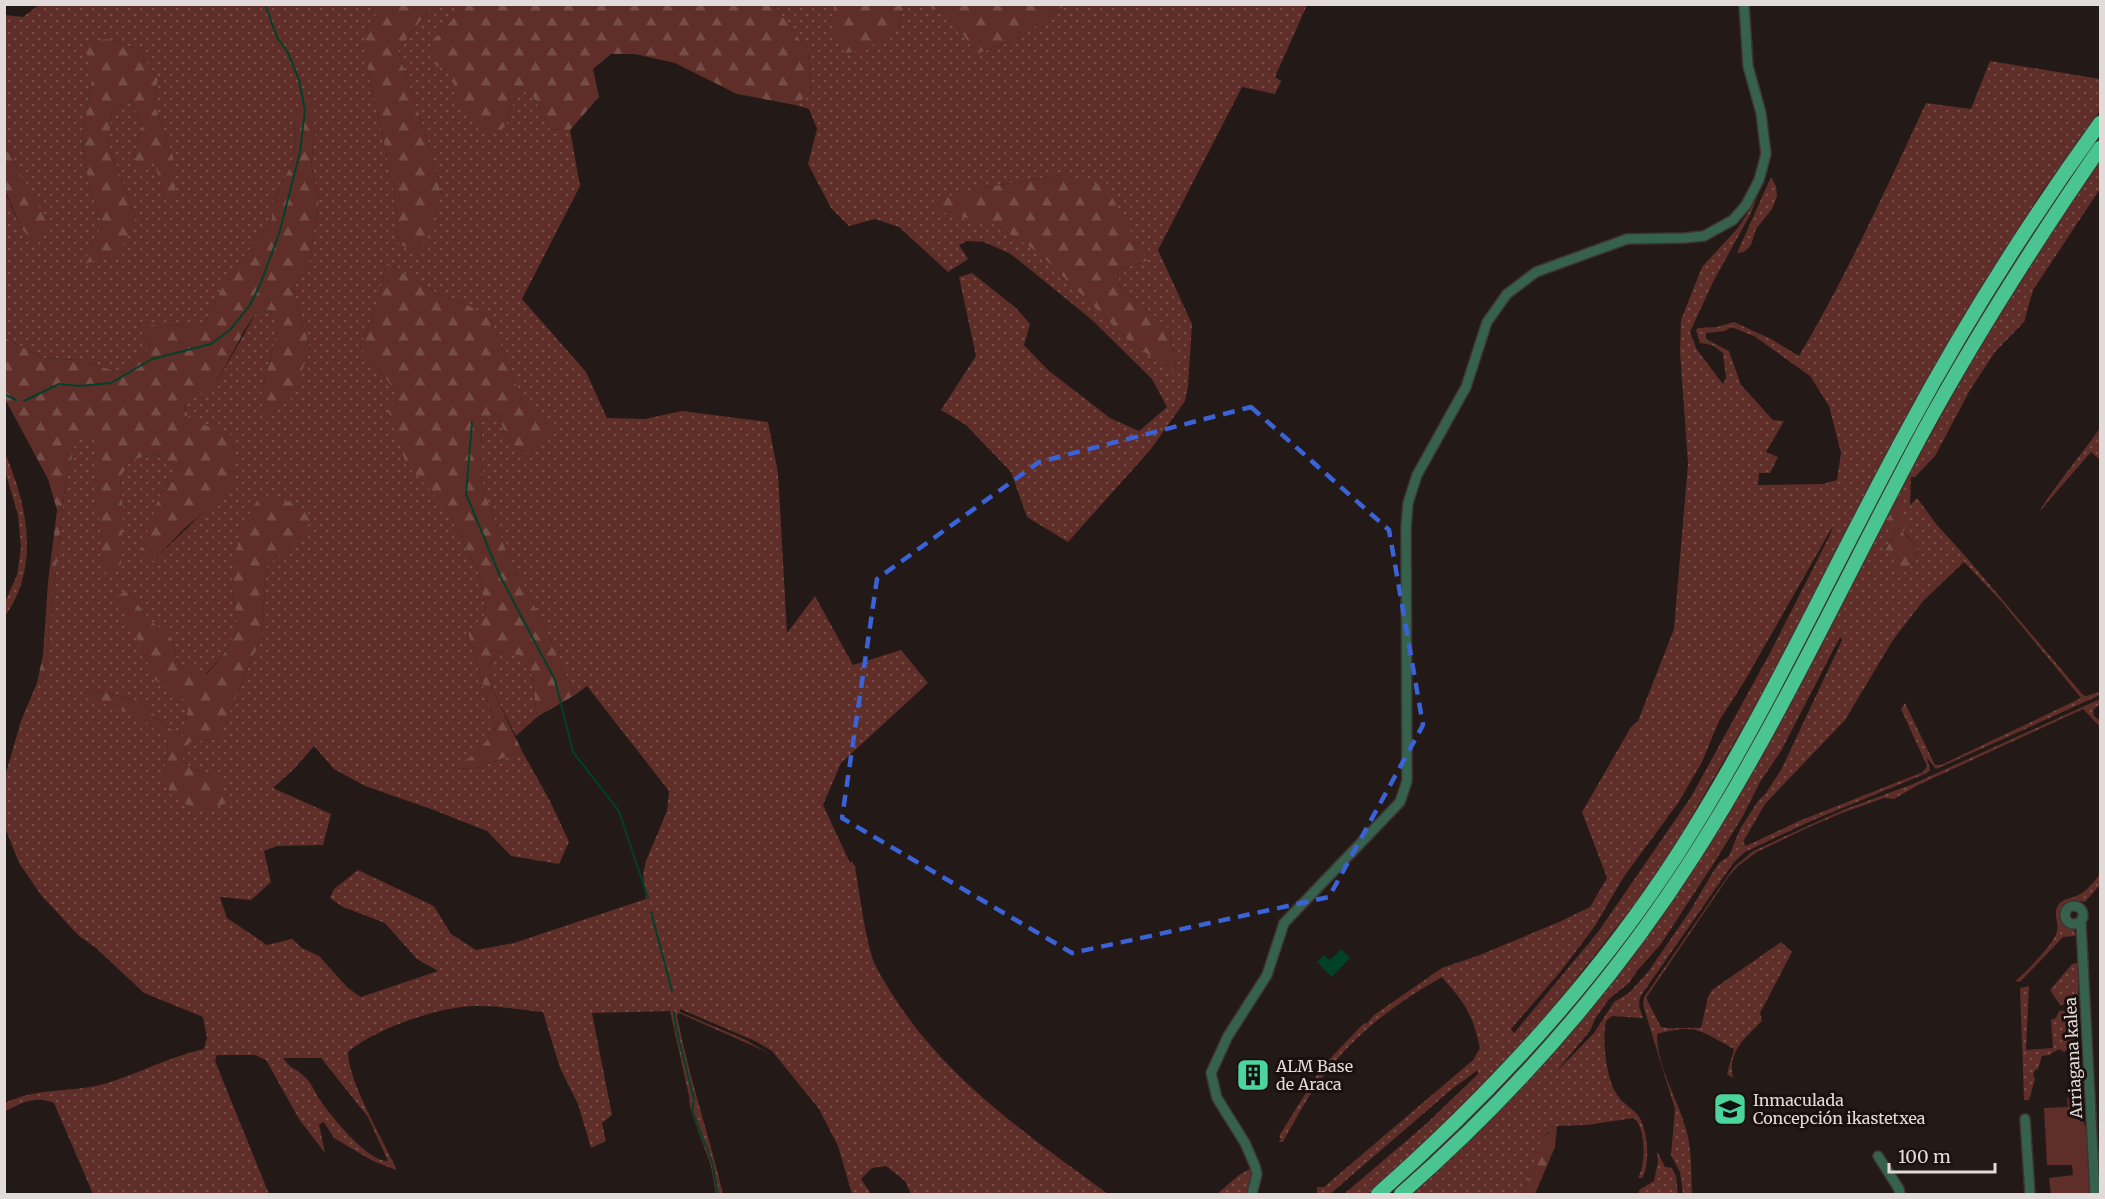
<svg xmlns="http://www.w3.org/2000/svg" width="2105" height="1199" font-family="Merriweather,serif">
	<defs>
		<pattern id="grass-dots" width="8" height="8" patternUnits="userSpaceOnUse" patternTransform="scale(1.5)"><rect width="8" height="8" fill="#5f2e28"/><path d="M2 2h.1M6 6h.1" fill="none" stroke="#764c47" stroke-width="1.8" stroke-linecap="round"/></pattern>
		<pattern id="forest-firs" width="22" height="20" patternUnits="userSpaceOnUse" patternTransform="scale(1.5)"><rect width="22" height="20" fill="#5f2e28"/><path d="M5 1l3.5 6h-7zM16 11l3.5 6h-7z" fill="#764c47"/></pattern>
	</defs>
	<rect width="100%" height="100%" fill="#231917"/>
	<!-- grass -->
	<path fill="url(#grass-dots)" fill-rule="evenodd" d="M 40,4 L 376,5 L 381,6 L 366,32 L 366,62 L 393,183 L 399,244 L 441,194 L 428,142 L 398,51 L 432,5 L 461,5 L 452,20 L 431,42 L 452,70 L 505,127 L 519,87 L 534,98 L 550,129 L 570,130 L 580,186 L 522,299 L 586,372 L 607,418 L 645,419 L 682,411 L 768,422 L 778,473 L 787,633 L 815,596 L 853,665 L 901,650 L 928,683 L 841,763 L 823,805 L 850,863 L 852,861 L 855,867 C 860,895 864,930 872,957 C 877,971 886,984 894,997 C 947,1080 1030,1137 1108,1194 L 911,1194 L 905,1181 L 886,1166 L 872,1168 L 861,1179 L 871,1194 L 852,1194 L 838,1146 L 819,1109 L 772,1051 L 755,1041 L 680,1009 L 680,1012 L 746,1040 L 773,1056 L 760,1049 L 679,1013 L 677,1015 C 688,1075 709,1134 723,1194 L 716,1194 L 711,1166 L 690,1108 L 689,1096 L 670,1011 L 592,1013 L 612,1115 L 602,1123 L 606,1141 L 591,1148 L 578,1104 L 560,1068 L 543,1012 C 522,1010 500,1006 478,1006 C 442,1005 375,1029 348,1052 C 348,1081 383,1140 396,1168 L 396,1170 L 373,1161 L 334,1138 L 324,1122 L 319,1124 L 325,1153 L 299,1119 L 266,1060 L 255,1055 L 217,1055 L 215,1061 L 269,1194 L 93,1194 L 54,1103 C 35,1095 22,1103 5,1111 L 5,1103 C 38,1087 70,1093 104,1084 C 138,1074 168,1057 204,1049 L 207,1038 L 203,1017 L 144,993 L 96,948 L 78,935 L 41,895 L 19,863 L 4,825 L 5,776 L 21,721 L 37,683 L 44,683 L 64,495 L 76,438 L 98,435 L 98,504 L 123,511 L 120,477 L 131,460 L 155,454 L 182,470 L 160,494 L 153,561 L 207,509 L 235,438 L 189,419 L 184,404 L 217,382 L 256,313 L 270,310 L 278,326 L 260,401 L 310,349 L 293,288 L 308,267 L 319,201 L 311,165 L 315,131 L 295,111 L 294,159 L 272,203 L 272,219 L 223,286 L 204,325 L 162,326 L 138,322 L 150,348 L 122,373 L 79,360 L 44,358 L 5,338 L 4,191 L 22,229 L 18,171 L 5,139 L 5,15 L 23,17 ZM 108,39 L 137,49 L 158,79 L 154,104 L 173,156 L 165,200 L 154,159 L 138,169 L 134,156 L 142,125 L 130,100 L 112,112 L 108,143 L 137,220 L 89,248 L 103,225 L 89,187 L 82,141 L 92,78 ZM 387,263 L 438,294 L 464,303 L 490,318 L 522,400 L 556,432 L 509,443 L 497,413 L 481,422 L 483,488 L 506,551 L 540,617 L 575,695 L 587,686 L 669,791 L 667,811 L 646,861 L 643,874 L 646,899 L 514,943 L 476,950 L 451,934 L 434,906 L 358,870 L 334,889 L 330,898 L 343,907 L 385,923 L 417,959 L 438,971 L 361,997 L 348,988 L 319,956 L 302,948 L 292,939 L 267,945 L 227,918 L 220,897 L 251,900 L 271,882 L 264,851 L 277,846 L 323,845 L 331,814 L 273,788 L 294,769 L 314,746 L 334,769 L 365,786 L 431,809 L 487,831 L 511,856 L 559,864 L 569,842 L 550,801 L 522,751 L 475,769 L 455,768 L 473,755 L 496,730 L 468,633 L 486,614 L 479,574 L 446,507 L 406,463 L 400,396 L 360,347 L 376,309 ZM 302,534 L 267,566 L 261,637 L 219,738 L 190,742 L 181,757 L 190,768 L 221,779 L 164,779 L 168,741 L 139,716 L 85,688 L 140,701 L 165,725 L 183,737 L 189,703 L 154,678 L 141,646 L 128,590 L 148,619 L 171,637 L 178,664 L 206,674 L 223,655 L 238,627 L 231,583 ZM 283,1058 L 321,1058 L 368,1117 L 388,1161 C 368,1162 334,1119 322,1103 C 316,1095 312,1083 304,1076 C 296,1068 290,1069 283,1058 Z
		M 774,5 L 835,5 L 830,22 L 899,28 L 904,5 L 927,5 L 950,17 L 977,54 L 1020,37 L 1065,5 L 1307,5 L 1275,77 L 1281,81 L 1275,94 L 1242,87 L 1158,250 L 1192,324 L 1188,386 L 1185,401 L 1151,449 L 1068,542 L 1027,517 L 1011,472 L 966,425 L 941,410 L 976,356 L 959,277 L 972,273 L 1016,308 L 1030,324 L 1024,345 L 1048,370 L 1110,418 L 1139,431 L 1167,407 L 1152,379 L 1092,320 L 1011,254 L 984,242 L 967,241 L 959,245 L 968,259 L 948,272 L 899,227 L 875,219 L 849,226 L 831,208 L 808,164 L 817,129 L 809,109 L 795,105 L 812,92 L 808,51 ZM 1060,175 L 1147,261 L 1117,270 L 1120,287 L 1169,329 L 1176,370 L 1134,346 L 1040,253 L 996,225 L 981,188 Z
		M 1990,61 L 2100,79 L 2100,111 L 2041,193 L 1971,304 L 1861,503 L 1766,687 L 1680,837 L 1641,896 L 1542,1022 L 1485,1085 L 1382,1183 L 1368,1194 L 1344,1194 L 1425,1125 L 1478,1074 L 1478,1070 L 1452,1089 L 1330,1194 L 1317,1194 L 1317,1187 L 1324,1187 L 1473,1060 L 1480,1048 C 1472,1012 1465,1004 1442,977 C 1393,1005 1352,1036 1319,1082 C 1305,1101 1294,1122 1283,1142 L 1279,1142 L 1281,1139 L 1279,1136 L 1322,1067 L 1364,1023 L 1366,1024 L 1374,1015 L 1442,968 L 1480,955 L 1559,922 L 1590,907 L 1607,878 L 1582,812 L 1631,727 L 1638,721 L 1674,629 L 1688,464 L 1680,351 L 1681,320 L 1702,267 L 1737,229 L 1748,213 L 1758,195 L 1750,215 L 1713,282 L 1690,332 L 1697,350 L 1723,384 L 1726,378 L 1723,353 L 1712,345 L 1700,343 L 1696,330 L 1698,328 L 1717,327 L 1734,322 L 1771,339 L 1799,356 C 1847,275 1886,189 1926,103 L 1971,109 ZM 1731,327 L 1754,336 L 1810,376 L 1829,406 L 1841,453 L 1837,480 L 1823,484 L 1758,485 L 1759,473 L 1770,473 L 1778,457 L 1766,452 L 1784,421 L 1773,420 L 1741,385 L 1729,351 L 1706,339 L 1706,333 L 1725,331 ZM 1833,526 L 1830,535 L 1771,651 L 1691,797 L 1598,932 L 1514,1033 L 1511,1029 L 1561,971 L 1595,926 L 1623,878 L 1678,803 L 1702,762 L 1719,721 L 1744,682 Z
		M 2100,159 L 2100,189 L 2033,290 L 2024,322 L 1995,352 L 1970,390 L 1935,456 L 1915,477 L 1911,477 L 1910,505 L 1917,498 L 1937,525 L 1967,558 L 2083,695 L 2086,696 L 2100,692 L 2100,695 L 1941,767 L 1936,769 L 1927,758 L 1930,770 L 1927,773 L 1811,821 L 1745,852 L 1734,862 L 1640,997 L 1639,1006 L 1643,1018 L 1612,1016 L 1606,1021 C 1602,1040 1606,1077 1616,1093 C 1621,1102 1629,1106 1636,1113 C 1648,1124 1651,1165 1642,1178 L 1638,1178 C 1646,1165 1646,1128 1634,1118 L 1587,1125 L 1557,1126 L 1545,1135 L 1538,1164 L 1527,1180 L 1521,1194 L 1410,1194 L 1508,1101 L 1559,1045 L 1667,907 L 1988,332 L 2049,235 ZM 1896,506 L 1900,506 L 1897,516 L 1900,520 L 1903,532 L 1918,546 C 1918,559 1915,565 1904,570 L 1894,558 L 1896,558 L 1897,555 L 1885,550 L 1896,529 ZM 1964,562 L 2001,601 L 2081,698 L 1941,765 L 1935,765 L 1905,703 L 1901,709 L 1927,766 L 1923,772 L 1799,821 L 1746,846 L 1743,842 L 1765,804 L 1845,720 L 1893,640 L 1923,601 ZM 1840,637 L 1842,640 L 1838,649 L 1781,770 L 1766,793 L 1758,801 L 1740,829 L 1729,856 L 1720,862 L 1713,872 L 1690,911 L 1648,972 L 1629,993 L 1614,1002 L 1594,1033 L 1555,1073 L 1590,1031 L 1595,1019 L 1609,999 L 1629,983 L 1637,971 L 1661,944 L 1714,863 L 1743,816 L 1760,782 L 1781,751 Z
		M 1771,177 L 1776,186 L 1777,196 L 1772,209 L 1756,229 L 1751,245 L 1744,252 L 1737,253 Z
		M 2100,428 L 2100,460 L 2091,452 L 2039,512 C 2057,482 2080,457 2100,428 Z
		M 4,451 C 27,503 41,566 5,616 L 5,602 L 17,575 L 21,547 L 18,515 L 5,471 Z
		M 498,652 L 519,654 L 532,675 L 537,717 L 516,736 L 492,689 L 489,665 Z
		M 2100,699 L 2100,704 L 2093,710 L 2094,716 L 2100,721 L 2100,727 L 2083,709 L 1918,785 L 1894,799 L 1884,798 L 1842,813 L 1807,828 L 1757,852 L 1738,866 L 1729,876 L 1646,998 L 1661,1027 C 1674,1030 1688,1027 1701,1028 L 1708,997 L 1712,990 L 1781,942 L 1792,952 L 1760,1013 L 1762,1021 C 1745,1038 1727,1052 1733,1078 L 1727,1074 L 1734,1049 C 1700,1031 1697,1023 1657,1034 C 1657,1069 1679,1100 1687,1133 C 1692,1153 1691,1175 1692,1194 L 1683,1194 L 1680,1172 L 1671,1155 L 1675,1109 L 1643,1005 L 1644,997 L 1649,990 L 1734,867 L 1753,851 L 1843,810 L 1913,784 Z
		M 2100,874 L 2100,885 L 2085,902 C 2061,896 2050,918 2073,929 L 2076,936 L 2063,937 L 2020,982 L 2015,981 C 2025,973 2055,943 2057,931 C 2059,922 2052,912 2059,904 C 2064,898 2070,899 2076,896 C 2086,892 2093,883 2100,874 Z
		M 2078,963 L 2078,1003 L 2060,1005 L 2050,990 L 2072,964 Z
		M 2029,986 L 2026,1050 L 2053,1048 L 2051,1020 L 2056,1018 L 2059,1011 L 2079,1009 L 2080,1055 L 2073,1056 L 2072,1052 L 2068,1049 L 2064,1052 L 2059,1049 L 2049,1055 L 2042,1056 L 2038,1069 L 2035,1070 L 2033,1075 L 2035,1079 L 2029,1100 L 2024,1100 L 2020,988 Z
		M 1657,1151 L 1665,1167 L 1672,1168 L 1676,1176 L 1678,1194 L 1639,1194 L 1639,1190 L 1654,1181 L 1658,1162 Z
		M 1253,1167 L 1252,1183 L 1247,1194 L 1217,1194 L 1239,1175 Z"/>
	<!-- forest -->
	<path fill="url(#forest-firs)" d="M 835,4 L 904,4 L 904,5 L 899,28 L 865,50 L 845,53 L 830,22 Z
		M 376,5 L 432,5 L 398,51 L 428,142 L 441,194 L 420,253 L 399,244 L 393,183 L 366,62 L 366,32 L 380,7 Z
		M 461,5 L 774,5 L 808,51 L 812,92 L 795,105 L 737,94 L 675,63 L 635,54 L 611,54 L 593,69 L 599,97 L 570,130 L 550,129 L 534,98 L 519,87 L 505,127 L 490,133 L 456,103 L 452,70 L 436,66 L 431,42 L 452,20 Z
		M 927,5 L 1065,4 L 1065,5 L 1020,37 L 977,54 L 950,17 Z
		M 108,39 L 137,49 L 158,79 L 154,104 L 173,156 L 176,200 L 165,200 L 154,160 L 138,170 L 134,156 L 142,125 L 130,100 L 112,112 L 108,143 L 137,220 L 117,254 L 85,264 L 89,248 L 103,225 L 89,187 L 82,141 L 92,78 L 84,43 Z
		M 311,98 L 315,131 L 311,165 L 319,201 L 308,267 L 293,288 L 310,349 L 291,399 L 269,416 L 260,401 L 278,326 L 270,310 L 256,313 L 244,331 L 217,382 L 184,405 L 189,419 L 236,437 L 232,489 L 185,528 L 153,561 L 140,553 L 160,494 L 182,470 L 155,454 L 131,460 L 120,477 L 123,511 L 121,564 L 103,574 L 98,504 L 98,436 L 76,438 L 64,495 L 44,683 L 37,683 L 43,655 L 48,582 L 57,510 L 48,479 L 5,399 L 5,338 L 44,358 L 79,360 L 122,373 L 150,348 L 138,322 L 162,326 L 204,325 L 223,286 L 272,219 L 272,203 L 294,159 L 295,111 Z
		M 5,139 L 18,171 L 50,225 L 37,245 L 22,229 L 5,191 Z
		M 1060,175 L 1106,186 L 1147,261 L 1117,270 L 1120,287 L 1169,329 L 1176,371 L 1134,346 L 1039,253 L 996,225 L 933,210 L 934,200 L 981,188 Z
		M 387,263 L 438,294 L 464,303 L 490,318 L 522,400 L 557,432 L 523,455 L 509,443 L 497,413 L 481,422 L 483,488 L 506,551 L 540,617 L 575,695 L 537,717 L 532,675 L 519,655 L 498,652 L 489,665 L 492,689 L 522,751 L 475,769 L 454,768 L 473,755 L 496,730 L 468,633 L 486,614 L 479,574 L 446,507 L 406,464 L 388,410 L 400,396 L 360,347 L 376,309 Z
		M 259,498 L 293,502 L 313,519 L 302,534 L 267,566 L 261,637 L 219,738 L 190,742 L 181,757 L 190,768 L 221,779 L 227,803 L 203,812 L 173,798 L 164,779 L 168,741 L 139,716 L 86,698 L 85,688 L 140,701 L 165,725 L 183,737 L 189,703 L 154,679 L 141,646 L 115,597 L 128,590 L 148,619 L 171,637 L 178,664 L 207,674 L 223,655 L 238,627 L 231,583 L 241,527 Z
		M 1896,505 L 1900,506 L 1897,516 L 1906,524 L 1903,533 L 1918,546 C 1918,559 1915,565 1904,570 L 1895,567 L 1893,558 L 1896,558 L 1896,555 L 1885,551 L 1896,529 L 1887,520 Z
		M 1557,1126 L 1555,1147 L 1535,1194 L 1521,1194 L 1527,1180 L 1538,1164 L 1535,1152 C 1541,1140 1546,1134 1557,1126 Z"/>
	<!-- park -->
	<path fill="#5f2e28" d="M 2067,1097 L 2079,1108 L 2085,1126 L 2090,1129 L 2091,1194 L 2051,1194 L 2049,1178 L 2073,1175 L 2072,1165 L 2047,1165 L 2044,1108 L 2068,1107 Z"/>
	<!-- water -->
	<path fill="#00412a" d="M 1341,949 L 1350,958 L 1332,977 L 1317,962 L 1324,955 L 1330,960 Z"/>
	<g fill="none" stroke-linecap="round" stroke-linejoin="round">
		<!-- stream -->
		<path stroke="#00412a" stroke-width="2" d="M 4,394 L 16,400
			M 24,401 L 59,384 L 79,386 L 111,383 L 152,359 L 211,344 L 230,330 L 250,305 L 260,285 L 279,234 L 300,152 L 305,110 L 299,80 L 288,53 L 277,37 L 265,4
			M 472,423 L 466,494 L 500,576 L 555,680 L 573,752 L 619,811 L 648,898
			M 651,912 L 672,991
			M 674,1012 L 676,1028 L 694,1099 L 692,1110 L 712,1162 L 718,1194"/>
		<defs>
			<path id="minor" d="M2065 915a9 9 0 1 1 18 0a9 9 0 1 1-18 0Z
				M 2079,922 L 2081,924 L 2095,1194
				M 2025,1119 L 2030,1194
				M 1878,1156 L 1899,1189 L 1900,1194
				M 1252,1194 L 1257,1174 L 1255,1166 L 1245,1143 L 1217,1098 L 1211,1073 L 1228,1036 L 1267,975 L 1284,923 L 1400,802 L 1407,781 L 1406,528 L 1408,503 L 1417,475 L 1466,387 L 1487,322 L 1507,294 L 1536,272 L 1627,239 L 1684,238 L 1704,236 L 1733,220 L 1746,205 L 1759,180 L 1766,154 L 1761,113 L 1748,66 L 1744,4"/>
			<path id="highway" d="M 1378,1194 C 1492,1093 1596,981 1679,852 C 1766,716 1832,568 1909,427 C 1966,321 2030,220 2100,123
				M 1401,1194 C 1514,1095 1614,981 1695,854 C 1781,719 1847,574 1922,434 C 1976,335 2036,241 2100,148"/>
		</defs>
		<!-- minor casing -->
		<use href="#minor" stroke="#3e3432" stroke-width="12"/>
		<!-- highway casing -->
		<use href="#highway" stroke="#3e3432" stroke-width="16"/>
		<!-- minor -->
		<use href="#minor" stroke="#36624d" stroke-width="9"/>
		<!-- highway -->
		<use href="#highway" stroke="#4ac591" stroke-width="14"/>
	</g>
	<!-- marked area -->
	<path fill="none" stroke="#3b63d8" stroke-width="4.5" stroke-dasharray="12 8" stroke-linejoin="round" d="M 1251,407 L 1389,530 L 1423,725 L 1329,897 L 1072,953 L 842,818 L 877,579 L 1039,462 Z"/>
	<!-- icons -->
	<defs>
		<symbol id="building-square" viewBox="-11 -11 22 22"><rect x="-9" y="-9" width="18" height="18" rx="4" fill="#4bd49b" stroke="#1a100e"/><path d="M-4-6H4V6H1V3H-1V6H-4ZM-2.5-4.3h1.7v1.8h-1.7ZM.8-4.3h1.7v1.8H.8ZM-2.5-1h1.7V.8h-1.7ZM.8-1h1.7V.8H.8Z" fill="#111"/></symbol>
		<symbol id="school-square" viewBox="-11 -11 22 22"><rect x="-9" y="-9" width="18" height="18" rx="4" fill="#4bd49b" stroke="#1a100e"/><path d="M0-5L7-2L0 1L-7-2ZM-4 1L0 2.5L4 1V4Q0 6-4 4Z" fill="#111"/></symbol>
	</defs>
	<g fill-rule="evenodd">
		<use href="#building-square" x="1234" y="1056" width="38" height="38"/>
		<use href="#school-square" x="1711" y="1090" width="38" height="38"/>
	</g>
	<g text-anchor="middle" stroke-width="6" stroke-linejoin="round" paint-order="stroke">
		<!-- street labels -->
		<g font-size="16" fill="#e3dbda" stroke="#1a100e">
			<text transform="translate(2073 1058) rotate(-93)" y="6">Arriagana kalea</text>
		</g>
		<!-- poi labels -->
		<g font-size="16" fill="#e3dbda" stroke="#1a100e" text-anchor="start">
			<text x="1276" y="1072">ALM Base<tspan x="1276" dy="18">de Araca</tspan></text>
			<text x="1753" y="1106">Inmaculada<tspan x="1753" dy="18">Concepción ikastetxea</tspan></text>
		</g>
	</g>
	<!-- border -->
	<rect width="2105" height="1199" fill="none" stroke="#e3dbda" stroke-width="12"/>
	<!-- scale -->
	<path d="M1889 1163v9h106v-9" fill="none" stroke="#e3dbda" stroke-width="3"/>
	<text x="1898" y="1163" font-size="18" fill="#e3dbda" stroke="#1a100e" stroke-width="4.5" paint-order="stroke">100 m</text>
</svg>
